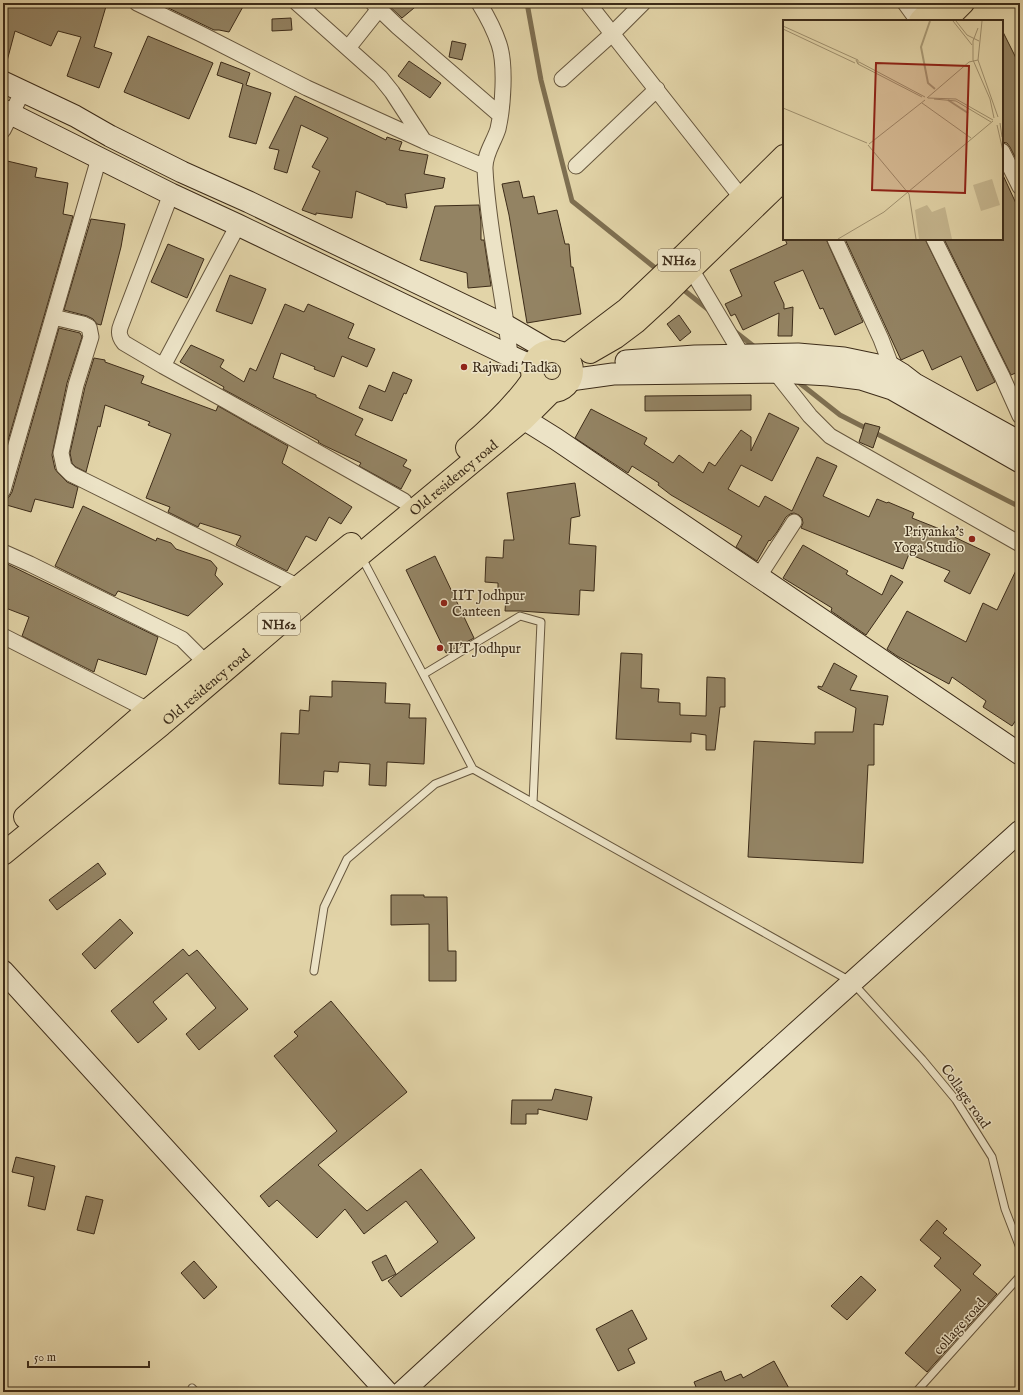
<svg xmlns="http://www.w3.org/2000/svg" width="1023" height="1395" font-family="'IM FELL English',serif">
	<rect width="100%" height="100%" fill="#e2d4a8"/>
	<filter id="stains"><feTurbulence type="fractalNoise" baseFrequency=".005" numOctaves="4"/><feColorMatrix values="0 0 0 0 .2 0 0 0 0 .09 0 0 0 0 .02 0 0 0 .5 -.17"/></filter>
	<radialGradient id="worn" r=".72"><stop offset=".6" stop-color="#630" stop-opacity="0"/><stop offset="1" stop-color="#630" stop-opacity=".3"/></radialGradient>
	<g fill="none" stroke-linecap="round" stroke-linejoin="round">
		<!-- stream -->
		<path stroke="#7e6f51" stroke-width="5" d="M 527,3 L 541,80 L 572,201 L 659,271
			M 680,287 L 710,311
			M 733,330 L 756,348
			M 797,381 L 840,415 L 1020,507"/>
	</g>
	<!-- building -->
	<path fill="#938363" stroke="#3d2c19" d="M 3,3 L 107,3 L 94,47 L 112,53 L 99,88 L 67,76 L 81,37 L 58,31 L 51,46 L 15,31 L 7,61 L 3,61 Z
		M 158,3 L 245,3 L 229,32 L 219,30 L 214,30 Z
		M 386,3 L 420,3 L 402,18 Z
		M 291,18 L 292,30 L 272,31 L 272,19 Z
		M 1002,30 L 1020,66 L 1020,167 L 1010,147 L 1007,143 L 1002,142 Z
		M 148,36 L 213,63 L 189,119 L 124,92 Z
		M 452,41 L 466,44 L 462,60 L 449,57 Z
		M 409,61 L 441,83 L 430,98 L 398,76 Z
		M 221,62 L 250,73 L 246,85 L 271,93 L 256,144 L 229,137 L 243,84 L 217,75 Z
		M 295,96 L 386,140 L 387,137 L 402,142 L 399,150 L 428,155 L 424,174 L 445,178 L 443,188 L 405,194 L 407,208 L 386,204 L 386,203 L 356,191 L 352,218 L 316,213 L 316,215 L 302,210 L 320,171 L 312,167 L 328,138 L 301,125 L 287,173 L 274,169 L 279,150 L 269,148 Z
		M 3,160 L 37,168 L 35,177 L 68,183 L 63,214 L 73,216 L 3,458 Z
		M 1002,173 L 1020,212 L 1020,371 L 1011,375 L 944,239 L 1002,239 Z
		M 519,181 L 523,198 L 534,196 L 538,214 L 557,210 L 565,244 L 569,244 L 571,267 L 573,267 L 581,314 L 527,323 L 509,215 L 502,184 Z
		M 479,205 L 481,222 L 481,240 L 484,240 L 491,286 L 468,288 L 467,273 L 420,260 L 435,206 Z
		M 91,219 L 125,224 L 121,247 L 101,325 L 97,324 L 93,319 L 87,316 L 64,310 Z
		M 785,239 L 826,239 L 863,322 L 835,335 L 823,308 L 820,309 L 803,270 L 774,282 L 784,304 L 784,309 L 793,307 L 792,336 L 778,336 L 779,313 L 743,330 L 735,314 L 731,316 L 725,304 L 742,296 L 730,270 L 787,244 Z
		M 845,239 L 925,239 L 995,382 L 977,391 L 961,356 L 932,370 L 923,350 L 901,360 Z
		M 168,244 L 204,259 L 187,298 L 151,282 Z
		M 230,275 L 266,289 L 252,324 L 216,311 Z
		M 285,304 L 304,312 L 308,304 L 354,324 L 348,338 L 375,349 L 367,367 L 342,356 L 334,377 L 314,369 L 315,367 L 281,353 L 273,378 L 316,395 L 316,397 L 363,419 L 355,435 L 407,460 L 403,466 L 411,470 L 401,489 L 359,466 L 361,463 L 323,445 L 318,442 L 319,441 L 223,389 L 224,387 L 180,362 L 191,345 L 224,360 L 220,367 L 244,382 L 250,368 L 256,371 Z
		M 679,315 L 691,332 L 680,341 L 667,324 Z
		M 59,328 L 80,333 L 82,337 L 67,383 L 52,455 L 55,469 L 58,473 L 67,482 L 78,487 L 73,508 L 35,499 L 31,512 L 3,504 L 3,499 L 9,497 L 12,492 Z
		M 94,358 L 105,360 L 105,362 L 144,376 L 141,383 L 216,411 L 218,406 L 288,446 L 282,463 L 352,507 L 341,524 L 329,517 L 316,541 L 306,536 L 287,571 L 236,545 L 241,536 L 200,523 L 198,527 L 168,512 L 170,507 L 146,498 L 171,434 L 148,425 L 150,422 L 105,405 L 100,427 L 98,426 L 86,472 L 76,467 L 72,463 L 70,453 L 85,387 Z
		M 393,372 L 412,380 L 406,394 L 404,393 L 392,421 L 359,408 L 369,385 L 385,392 Z
		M 751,395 L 751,410 L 645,411 L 645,396 Z
		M 591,409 L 647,438 L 644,444 L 673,463 L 679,455 L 703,473 L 709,462 L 715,466 L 741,430 L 751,437 L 751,451 L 769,413 L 799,428 L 772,481 L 741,465 L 728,489 L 759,507 L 765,496 L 792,511 L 817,457 L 837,466 L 823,496 L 869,517 L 877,499 L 887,503 L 888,502 L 914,513 L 912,518 L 950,533 L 950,535 L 990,554 L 970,594 L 944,581 L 950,571 L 909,554 L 903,569 L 801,528 L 803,523 L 802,518 L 799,515 L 794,513 L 790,514 L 786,517 L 777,532 L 770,541 L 769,540 L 757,561 L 736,547 L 742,536 L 671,495 L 658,485 L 659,483 L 632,466 L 628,473 L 575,438 Z
		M 865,423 L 880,427 L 873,448 L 859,442 Z
		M 575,483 L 580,516 L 571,518 L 569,544 L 596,546 L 594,591 L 580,590 L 579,615 L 520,611 L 505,611 L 506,597 L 498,596 L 498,583 L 485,582 L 486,557 L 503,558 L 504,540 L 514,540 L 507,493 Z
		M 83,506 L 156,541 L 157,538 L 171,543 L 176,549 L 211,561 L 217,568 L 215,575 L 223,584 L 188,616 L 118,591 L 115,596 L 55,566 Z
		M 803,545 L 848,571 L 846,574 L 882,595 L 891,575 L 903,582 L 866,635 L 831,611 L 832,608 L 783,578 Z
		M 435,556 L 474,638 L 446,653 L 406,570 Z
		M 3,562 L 158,637 L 146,675 L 98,659 L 94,672 L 22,636 L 29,617 L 3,607 Z
		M 1020,562 L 1020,714 L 1012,726 L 983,707 L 986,701 L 952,677 L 949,684 L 897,656 L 887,649 L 907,611 L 966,642 L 983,603 L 997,610 Z
		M 621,653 L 642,654 L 641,688 L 659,689 L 658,702 L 680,703 L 680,715 L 706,716 L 707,677 L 725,678 L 725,707 L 720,707 L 715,750 L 706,750 L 706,735 L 691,733 L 691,742 L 616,739 Z
		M 834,663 L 857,676 L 850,690 L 888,696 L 883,725 L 874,724 L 874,765 L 868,765 L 863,863 L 748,857 L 754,741 L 815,744 L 815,732 L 853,732 L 856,708 L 818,688 L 818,686 L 822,687 Z
		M 332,681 L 386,683 L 385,703 L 410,704 L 409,718 L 426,718 L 424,764 L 387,762 L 386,786 L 369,785 L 370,764 L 339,762 L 338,772 L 324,771 L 323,786 L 279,784 L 281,733 L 299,734 L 300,710 L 309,711 L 310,696 L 332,697 Z
		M 98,863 L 106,874 L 57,910 L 49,900 Z
		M 391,895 L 424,895 L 424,897 L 447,897 L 448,951 L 456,951 L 456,981 L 429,981 L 429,924 L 391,925 Z
		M 120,919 L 133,933 L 95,969 L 82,954 Z
		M 183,949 L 189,956 L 197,950 L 248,1009 L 199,1050 L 186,1034 L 216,1008 L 187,973 L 153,1002 L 167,1019 L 138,1043 L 111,1011 Z
		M 331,1001 L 407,1092 L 318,1165 L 367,1211 L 421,1169 L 475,1238 L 401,1297 L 388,1281 L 438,1242 L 406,1201 L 364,1234 L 345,1209 L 317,1238 L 277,1200 L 269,1207 L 260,1196 L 337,1131 L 274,1056 L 298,1036 L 294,1032 Z
		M 555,1089 L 592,1097 L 587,1120 L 538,1109 L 538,1114 L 526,1114 L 526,1124 L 511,1124 L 512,1100 L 552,1100 Z
		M 16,1157 L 55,1166 L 45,1210 L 28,1206 L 34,1177 L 12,1172 Z
		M 86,1196 L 103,1200 L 94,1234 L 77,1230 Z
		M 937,1220 L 947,1229 L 943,1233 L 981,1265 L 973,1274 L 997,1294 L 927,1372 L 905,1353 L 961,1290 L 934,1266 L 941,1258 L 920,1240 Z
		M 386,1255 L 396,1274 L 382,1281 L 372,1262 Z
		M 194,1261 L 217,1287 L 204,1299 L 181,1273 Z
		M 861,1276 L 876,1290 L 847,1320 L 831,1306 Z
		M 632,1310 L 647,1339 L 628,1349 L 635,1363 L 618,1371 L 596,1329 Z
		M 774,1361 L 791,1392 L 698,1392 L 694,1382 L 721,1371 L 725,1381 L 741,1374 L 743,1378 Z"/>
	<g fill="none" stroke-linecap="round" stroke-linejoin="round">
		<defs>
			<path id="lane" d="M 361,556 L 473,769 L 852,982 L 922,1059 L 956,1100 L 992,1157 L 1005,1209 L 1020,1248
				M 424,674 L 520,616 L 541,622 L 533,803
				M 314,971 L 324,907 L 347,859 L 435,784 L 473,769
				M 192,1388 L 196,1392
				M 916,1392 L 1020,1276"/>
			<path id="street" d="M 137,3 L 201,34 L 307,88 L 424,141 L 485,167
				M 297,3 L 380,77 L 392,92 L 424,141
				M 373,3 L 398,27 L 500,115
				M 479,3 C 487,16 494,29 499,44 C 506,65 503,107 498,129 C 494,142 484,155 485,169 C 488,232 504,294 510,356
				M 588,3 L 741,197
				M 905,3 L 918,21
				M 348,48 L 379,9
				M 562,79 L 612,34 L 643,3
				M 3,130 L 23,91
				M 1002,151 L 1020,187
				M 576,166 L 657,89
				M 171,194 L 121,325 C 118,332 119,337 124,343 L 163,366 L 223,399 L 404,501
				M 835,239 L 881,339 L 892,368
				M 934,239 L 1002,376 L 1020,416
				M 691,269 L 742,355
				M 53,317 L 83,324 L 89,327 L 91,337 L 76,385 L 61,453 L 64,467 L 71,474 L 299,587
				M 163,366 L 238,225
				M 776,373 L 810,416 L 830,436 L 1020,544
				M 3,490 L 99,158
				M 3,552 L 30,564 L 182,639 L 206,663
				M 759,576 L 794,522
				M 3,636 L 148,710"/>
			<path id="secondary" d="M 3,82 L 75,116 L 110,136 L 182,172 L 249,202 L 507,326 L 550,351
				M 3,110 L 171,194 L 238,225 L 510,356 L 532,366
				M 626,361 L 695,356 L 755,355 L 798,354 L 844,358 L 892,368 L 902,374 L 915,384 L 1020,442
				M 570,380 L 613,374 L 777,372 L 829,375 L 861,379 L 892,389 L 1020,462
				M 524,419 L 556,439 L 1020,754
				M 3,971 L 309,1307 L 387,1392
				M 402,1392 L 637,1176 L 1020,831"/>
			<g id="highway">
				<path d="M 920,21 L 937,3"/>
				<path d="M 945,21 L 963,3"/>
				<circle cx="552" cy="371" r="20"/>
				<path d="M 590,352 L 616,337 L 636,322 L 661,299 L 691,269 L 784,179"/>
				<path d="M 565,356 L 627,309 L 683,256 L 784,156"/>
				<path d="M 467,448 C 492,427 515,405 533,379"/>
				<path d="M 25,817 L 148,710 L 351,544"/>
				<path id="s1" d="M 3,854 L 161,725 L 360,555 L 524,419 L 552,391"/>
			</g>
		</defs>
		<!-- lane casing -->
		<use href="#lane" stroke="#66563d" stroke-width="9"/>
		<!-- street casing -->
		<use href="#street" stroke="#66563d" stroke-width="17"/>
		<!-- secondary casing -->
		<use href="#secondary" stroke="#3d2c19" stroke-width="23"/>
		<!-- highway casing -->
		<use href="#highway" stroke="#3d2c19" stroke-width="24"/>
		<!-- lane -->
		<use href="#lane" stroke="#ece3c6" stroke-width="7"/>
		<!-- street -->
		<use href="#street" stroke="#ece3c6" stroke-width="15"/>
		<!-- secondary -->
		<use href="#secondary" stroke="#ece3c6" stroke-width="21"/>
		<!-- highway -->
		<use href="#highway" stroke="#e2d4a8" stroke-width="22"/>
	</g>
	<!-- markers -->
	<g fill="#8f2418" stroke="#ece3c6" stroke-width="1.5">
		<circle cx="464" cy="367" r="4"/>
		<circle cx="972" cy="539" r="4"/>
		<circle cx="444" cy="603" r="4"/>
		<circle cx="440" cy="648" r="4"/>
	</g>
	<g text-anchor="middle" stroke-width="3" stroke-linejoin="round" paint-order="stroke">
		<!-- shield labels -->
		<g fill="#ece3c6" stroke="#72634d" stroke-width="1">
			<rect x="658" y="249" width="42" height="22" rx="3"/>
			<rect x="258" y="613" width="42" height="22" rx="3"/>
		</g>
		<g font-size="13" font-weight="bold" fill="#3d2c19">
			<text x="679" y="265">NH62</text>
			<text x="279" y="629">NH62</text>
		</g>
		<!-- poi labels -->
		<g font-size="14" fill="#3d2c19" stroke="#ece3c6" text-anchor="start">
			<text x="472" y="372">Rajwadi Tadka</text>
			<text x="964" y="536" text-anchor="end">Priyanka's<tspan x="964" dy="16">Yoga Studio</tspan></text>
			<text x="452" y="600">IIT Jodhpur<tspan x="452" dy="16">Canteen</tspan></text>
			<text x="448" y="653">IIT Jodhpur</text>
		</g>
		<!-- street labels -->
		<g font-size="14" fill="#3d2c19" stroke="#ece3c6">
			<text dy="5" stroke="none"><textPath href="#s1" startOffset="587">Old residency road</textPath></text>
			<text dy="5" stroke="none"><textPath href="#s1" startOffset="263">Old residency road</textPath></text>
			<text transform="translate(966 1096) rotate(55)" y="5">Collage road</text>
			<text transform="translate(959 1326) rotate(-48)" y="5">collage road</text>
		</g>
	</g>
	<!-- overview -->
	<g transform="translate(783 20)">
		<rect width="220" height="220" fill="#e2d4a8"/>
		<path d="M 209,159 L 217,185 L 198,191 L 190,165 ZM 144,185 L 149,192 L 162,187 L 169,219 L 136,219 L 132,190 Z" fill="#c6b790"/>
		<path fill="none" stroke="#aa9b77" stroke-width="2" d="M 147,1 L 138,27 L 145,63 L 152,69M 165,80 L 185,93"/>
		<path fill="none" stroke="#a0916f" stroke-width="1" d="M 170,1 L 189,25M 173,1 L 184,15 L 196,21M 0,6 L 75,40 L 75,44 L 73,40M 0,9 L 72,43M 190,40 L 207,79 L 211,98M 190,40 L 190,21 L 195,8M 195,40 L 215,97M 76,42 L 142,77M 75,44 L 139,77M 144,78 L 186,42 L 195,40 L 199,1M 145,78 L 173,79 L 210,100M 151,79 L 173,81 L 208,102M 139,83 L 188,118M 0,88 L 84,123M 217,103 L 219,117M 214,105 L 220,131M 86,124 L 142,80M 85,125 L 126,174 L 133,219M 55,219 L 101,192 L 210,101"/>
		<path fill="#8f2418" fill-opacity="0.15" stroke="#8f2418" stroke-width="2" d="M 93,43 L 186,46 L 182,173 L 89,170 Z"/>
		<rect width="220" height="220" fill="none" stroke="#3d2c19" stroke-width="2"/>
	</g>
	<!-- margin -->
	<rect width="1023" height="1395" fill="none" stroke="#e2d4a8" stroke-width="16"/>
	<rect x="4" y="4" width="1015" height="1387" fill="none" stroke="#3d2c19" stroke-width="2"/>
	<rect x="8" y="8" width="1007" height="1379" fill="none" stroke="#3d2c19"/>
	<!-- scale -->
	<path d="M28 1361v6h121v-6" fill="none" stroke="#3d2c19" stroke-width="2"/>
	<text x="34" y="1361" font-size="12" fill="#3d2c19" stroke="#ece3c6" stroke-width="3" paint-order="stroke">50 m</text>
	<rect width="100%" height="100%" filter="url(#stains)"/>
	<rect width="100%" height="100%" fill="url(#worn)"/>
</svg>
